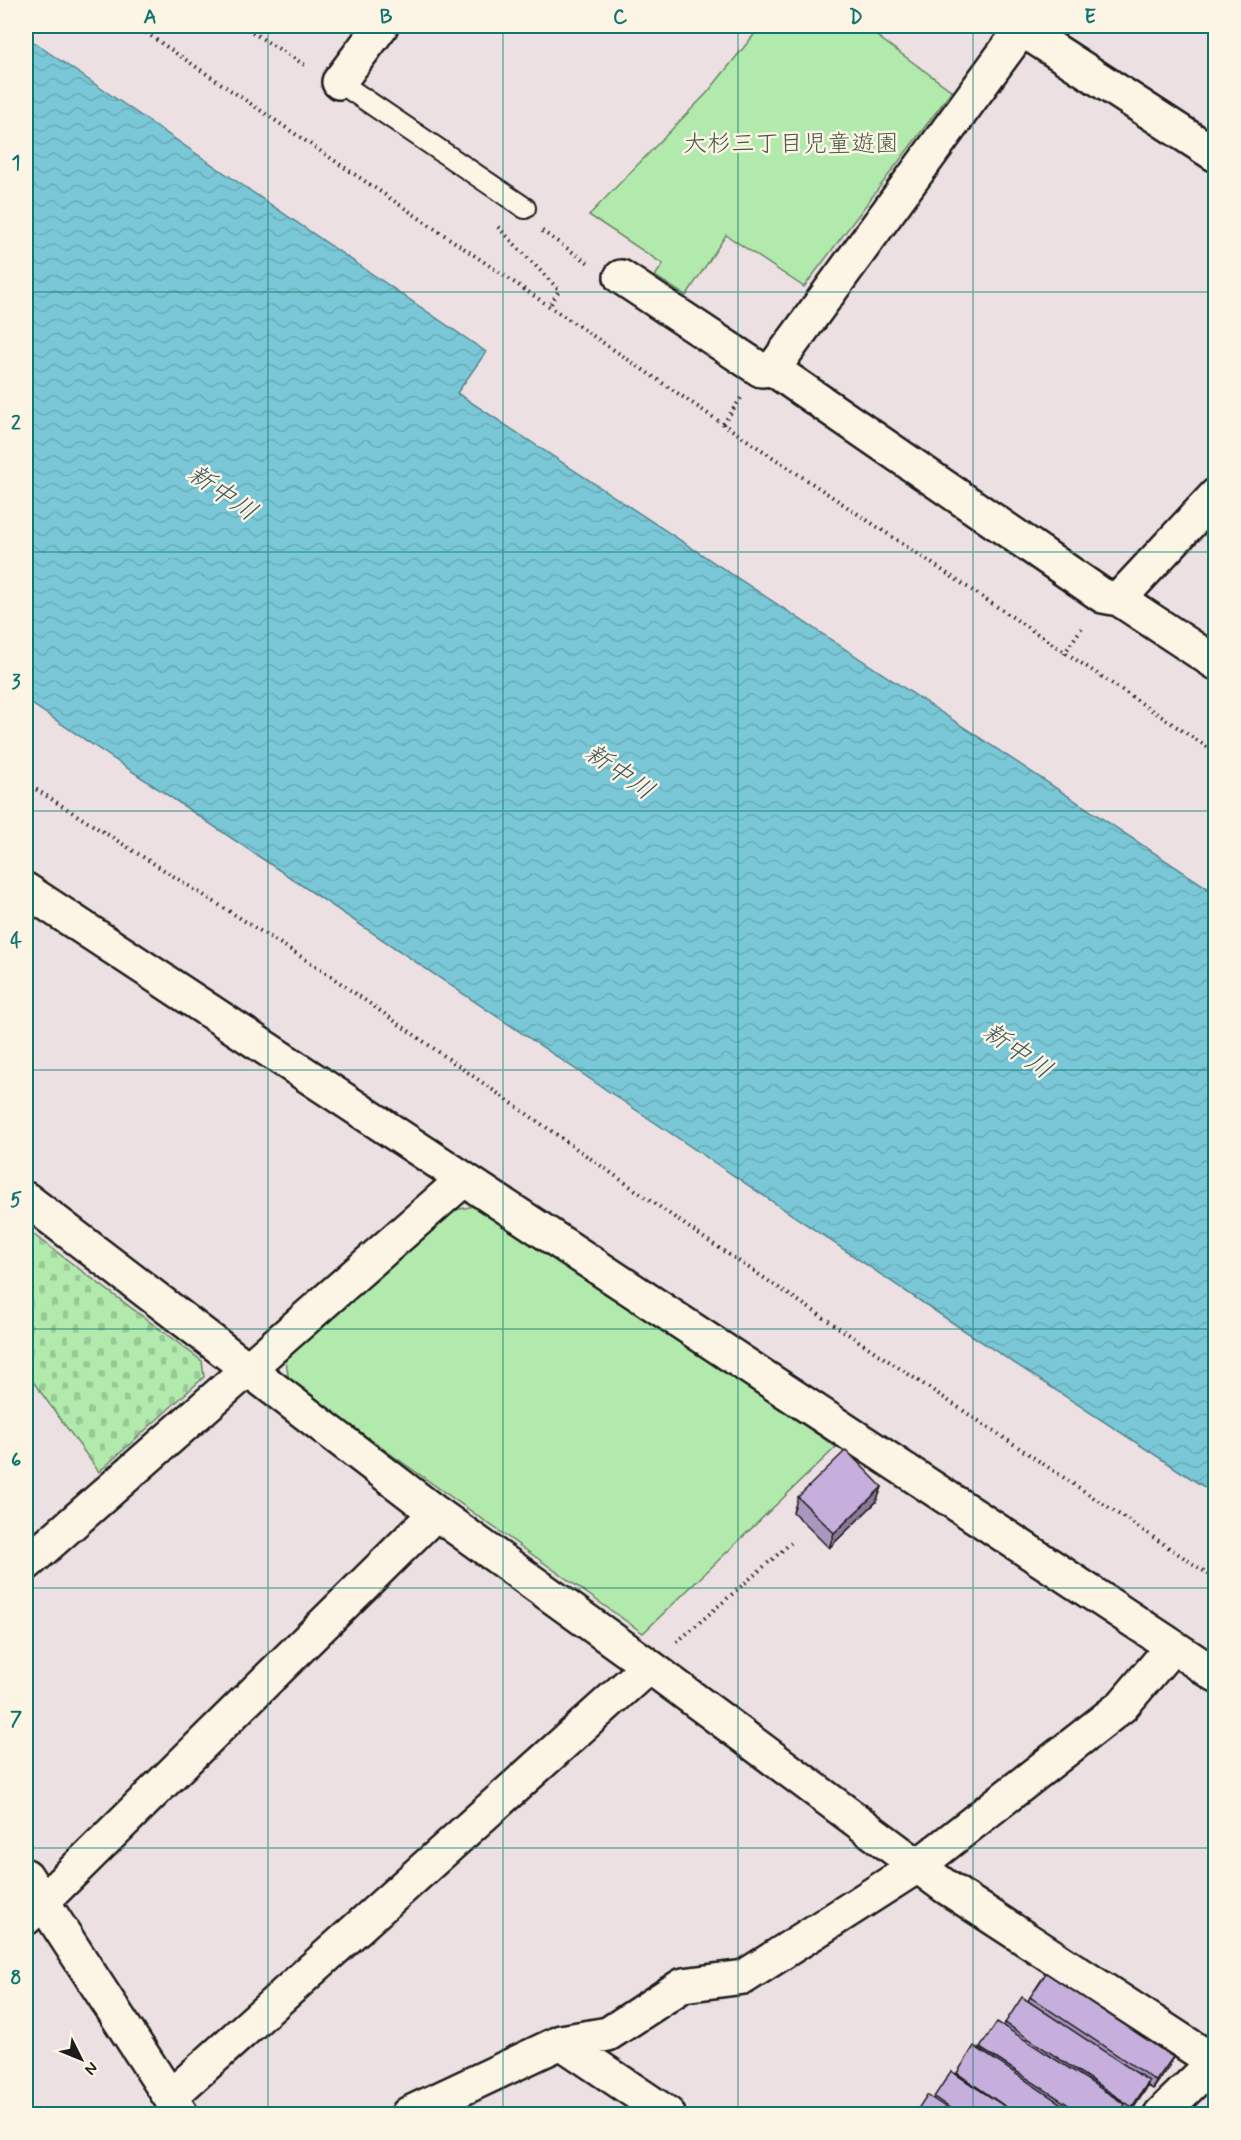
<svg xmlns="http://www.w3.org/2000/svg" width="1241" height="2140" font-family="Mynerve,'Klee One',sans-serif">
	<defs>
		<pattern id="cemetery-stones" width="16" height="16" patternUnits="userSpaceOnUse" patternTransform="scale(1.5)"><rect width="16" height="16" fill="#b2eaad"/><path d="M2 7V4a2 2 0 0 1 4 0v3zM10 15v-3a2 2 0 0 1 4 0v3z" fill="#98c894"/></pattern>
		<pattern id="water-waves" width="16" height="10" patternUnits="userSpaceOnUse" patternTransform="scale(1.5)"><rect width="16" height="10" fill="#7ac8d7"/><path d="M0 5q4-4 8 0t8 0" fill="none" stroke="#69abb8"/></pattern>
	</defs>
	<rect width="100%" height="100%" fill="#ece0e3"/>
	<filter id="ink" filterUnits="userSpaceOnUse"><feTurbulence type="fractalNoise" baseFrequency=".0167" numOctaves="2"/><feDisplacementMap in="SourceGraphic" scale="12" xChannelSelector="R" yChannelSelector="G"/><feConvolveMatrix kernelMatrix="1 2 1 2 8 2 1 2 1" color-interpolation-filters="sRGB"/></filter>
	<g filter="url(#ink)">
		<!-- cemetery -->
		<path fill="url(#cemetery-stones)" stroke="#678364" stroke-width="1.5" d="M 26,1229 L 202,1361 L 204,1377 L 99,1472 L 26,1372 Z"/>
		<!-- green -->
		<path fill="#b2eaad" stroke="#678364" stroke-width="1.5" d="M 761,26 L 863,26 L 952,91 L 804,287 L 726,235 L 686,296 L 655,276 L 663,264 L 589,215 L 707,93 Z
			M 478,1205 L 836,1447 L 643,1633 L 289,1382 L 285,1353 L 447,1212 Z"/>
		<!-- water -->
		<path fill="url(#water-waves)" stroke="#54838c" stroke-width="1.5" d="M 26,37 L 486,352 L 457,393 L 1215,893 L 1215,1494 L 959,1327 L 26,700 Z"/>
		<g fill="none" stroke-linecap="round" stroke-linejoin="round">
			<defs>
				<path id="lane" d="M 339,82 L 525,208"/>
				<path id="street" d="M 1017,26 L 1216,155
					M 339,82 L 381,26
					M 621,277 L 761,370 L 773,369 L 1103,596 L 1119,599 L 1216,663
					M 773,369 L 1024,26
					M 1119,599 L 1216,495
					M 26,890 L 1216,1675
					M 26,1199 L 436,1513 L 649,1666 L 946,1887 L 1216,2063
					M 26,1564 L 463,1180
					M 26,1876 L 181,2114
					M 26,1918 L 436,1513
					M 561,2042 L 668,2114
					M 170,2097 L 649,1666
					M 408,2114 L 561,2042 L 608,2034 L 683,1985 L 744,1977 L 919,1865 L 1122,1706 L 1172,1647
					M 1161,2114 L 1216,2060"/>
				<path id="secondary" d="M 26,902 L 32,895"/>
			</defs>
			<!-- lane casing -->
			<use href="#lane" stroke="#1c1c1c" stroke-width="24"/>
			<!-- street casing -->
			<use href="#street" stroke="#1c1c1c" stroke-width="38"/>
			<!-- secondary casing -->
			<use href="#secondary" stroke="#1c1c1c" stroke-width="38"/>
			<!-- path -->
			<path stroke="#1c1c1c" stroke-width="4" stroke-dasharray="1.5 4.5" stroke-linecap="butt" d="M 136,26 L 723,424 L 1216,753
				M 242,26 L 308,67
				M 498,227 L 559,290 L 549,307
				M 542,231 L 590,264
				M 723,424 L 741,398
				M 1064,654 L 1083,626
				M 26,783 L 319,968 L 701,1236 L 1216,1579
				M 677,1642 L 791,1543"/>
			<!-- lane -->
			<use href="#lane" stroke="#fcf5e5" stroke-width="20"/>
			<!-- street -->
			<use href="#street" stroke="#fcf5e5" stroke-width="33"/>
			<!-- secondary -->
			<use href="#secondary" stroke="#fcf5e5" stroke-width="33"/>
		</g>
		<!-- wall -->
		<path fill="#aa96be" stroke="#1c1c1c" stroke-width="1.5" d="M 882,1487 L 876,1502 L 829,1548 L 793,1512 L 798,1497 Z
			M 1030,1997 L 1170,2065 L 1153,2089 L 1148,2086 L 1146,2089 L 1129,2115 L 1123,2111 L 1121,2115 L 914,2115 L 933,2099 L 980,2048 L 1004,2026 L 1005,2023 L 1028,2001 Z"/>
		<!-- shaded-wall -->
		<path fill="#8b7a9b" stroke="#1c1c1c" stroke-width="1.5" d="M 882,1487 L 876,1502 L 829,1548 L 834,1533 Z
			M 1173,2057 L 1170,2065 L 1153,2089 L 1156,2081 Z
			M 1149,2081 L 1146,2089 L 1129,2115 L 1132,2107 Z"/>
		<!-- building -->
		<path fill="#c6afdd" stroke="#1c1c1c" stroke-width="1.5" d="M 846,1450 L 882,1487 L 834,1533 L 798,1497 Z
			M 1046,1973 L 1173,2057 L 1156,2081 L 1030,1997 Z
			M 1022,1997 L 1149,2081 L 1132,2107 L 1005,2023 Z
			M 997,2022 L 1125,2104 L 1119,2115 L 1084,2115 L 980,2048 Z
			M 974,2046 L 1078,2115 L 1018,2115 L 957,2073 Z
			M 951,2071 L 1018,2115 L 960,2115 L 934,2097 Z
			M 927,2095 L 957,2115 L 914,2115 Z"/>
	</g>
	<!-- grid -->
	<path fill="none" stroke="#0f766e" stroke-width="1.5" stroke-opacity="0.55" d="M 268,26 L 268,2114M 503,26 L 503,2114M 738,26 L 738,2114M 973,26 L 973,2114M 26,292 L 1216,292M 26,552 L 1216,552M 26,811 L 1216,811M 26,1070 L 1216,1070M 26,1329 L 1216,1329M 26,1588 L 1216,1588M 26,1848 L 1216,1848"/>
	<g text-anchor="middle" stroke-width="5" stroke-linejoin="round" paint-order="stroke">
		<!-- park labels -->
		<g font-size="24" fill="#495a48" stroke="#fcf5e5">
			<text x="791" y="151">大杉三丁目児童遊園</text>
		</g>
		<!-- water labels -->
		<g font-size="26" font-style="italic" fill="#3d585d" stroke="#fcf5e5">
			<text transform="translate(223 492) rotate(35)" y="9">新中川</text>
			<text transform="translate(620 771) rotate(35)" y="9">新中川</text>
			<text transform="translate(1018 1050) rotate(35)" y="9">新中川</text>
		</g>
	</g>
	<!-- margin -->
	<rect width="1241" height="2140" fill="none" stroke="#fcf5e5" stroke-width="66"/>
	<!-- north arrow -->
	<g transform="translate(81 2059) rotate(133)" stroke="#fcf5e5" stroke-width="4.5" paint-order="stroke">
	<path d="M0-4.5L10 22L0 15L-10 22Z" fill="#1c1c1c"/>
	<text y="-9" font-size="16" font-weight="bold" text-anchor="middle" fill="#1c1c1c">N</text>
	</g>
	<rect x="33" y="33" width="1175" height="2074" fill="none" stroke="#0f766e" stroke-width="2"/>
	<g font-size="20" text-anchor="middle" font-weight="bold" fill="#0f766e">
		<text x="150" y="23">A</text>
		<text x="386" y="23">B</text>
		<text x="620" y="23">C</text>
		<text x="856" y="23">D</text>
		<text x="1090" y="23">E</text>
		<text x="16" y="169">1</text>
		<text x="16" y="429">2</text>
		<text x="16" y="688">3</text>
		<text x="16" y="947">4</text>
		<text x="16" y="1206">5</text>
		<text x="16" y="1466">6</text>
		<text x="16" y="1725">7</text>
		<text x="16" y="1984">8</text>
	</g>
</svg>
